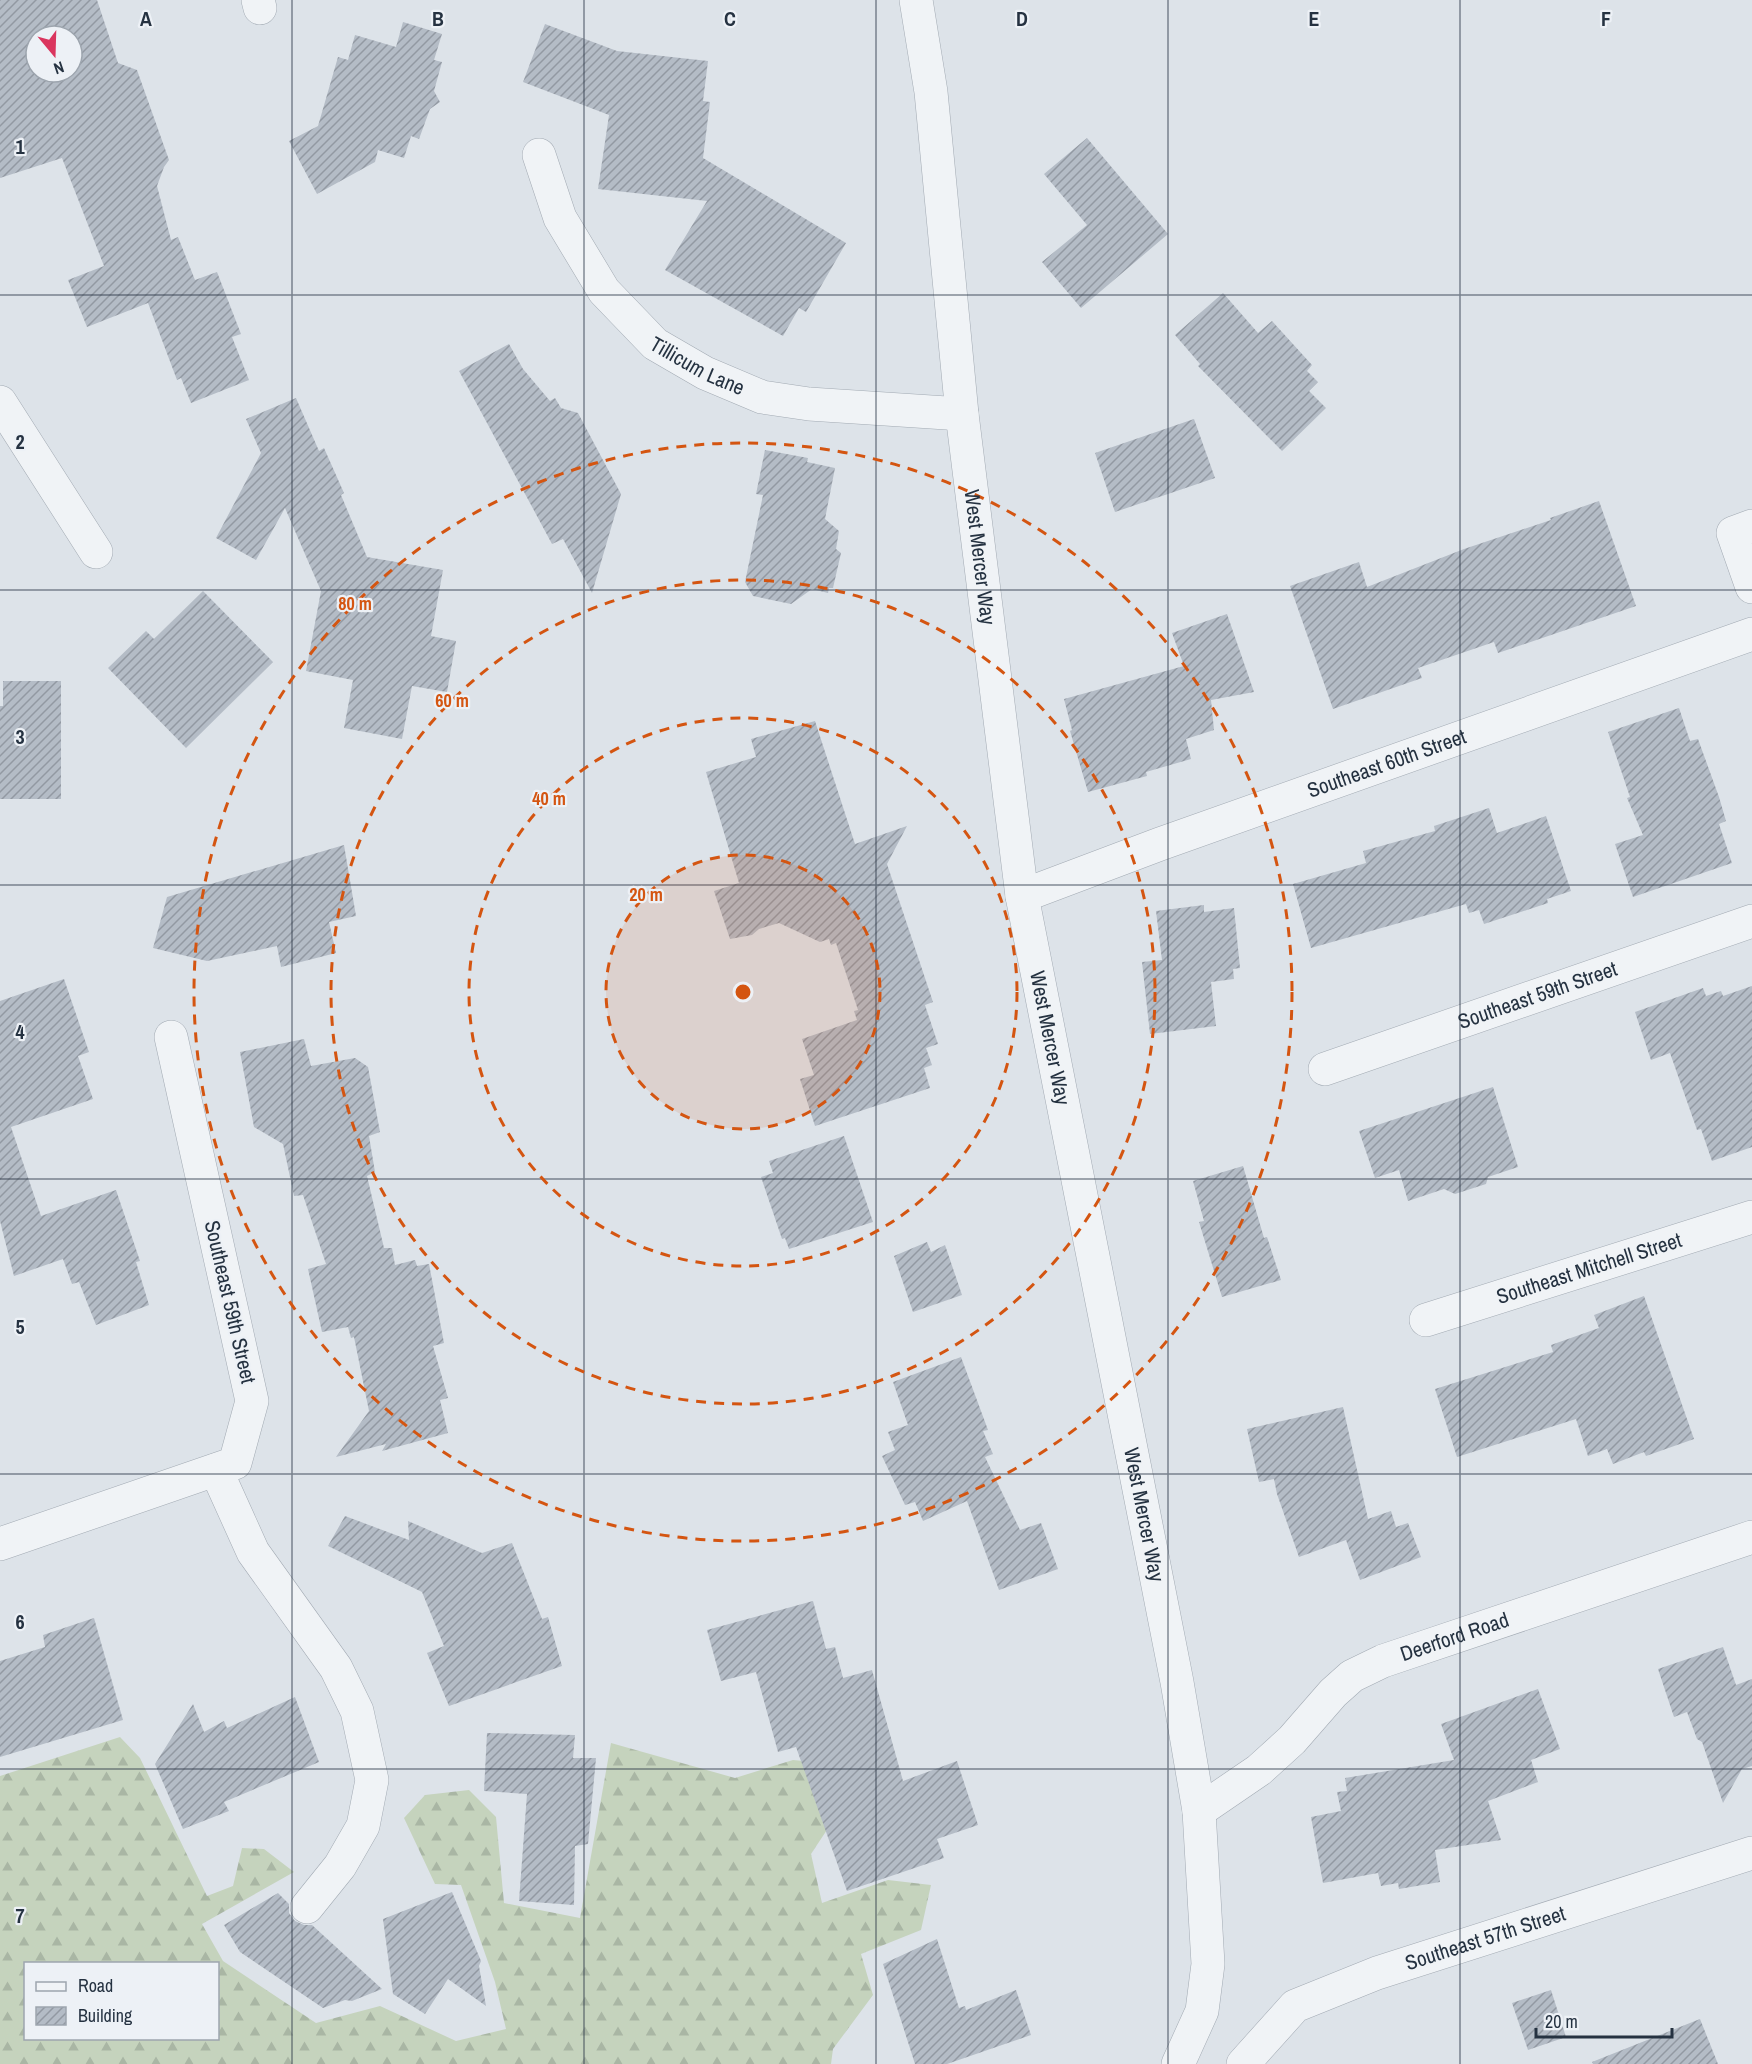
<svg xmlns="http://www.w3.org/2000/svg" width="1752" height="2064" font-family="'Archivo Narrow',sans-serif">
	<defs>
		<pattern id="forest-firs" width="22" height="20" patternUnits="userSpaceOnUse" patternTransform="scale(1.5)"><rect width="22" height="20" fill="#c5d3bd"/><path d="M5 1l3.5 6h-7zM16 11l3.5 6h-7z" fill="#a9b6a4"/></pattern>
		<pattern id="building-hatch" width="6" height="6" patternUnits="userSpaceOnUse" patternTransform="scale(1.5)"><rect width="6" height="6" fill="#b4bcc6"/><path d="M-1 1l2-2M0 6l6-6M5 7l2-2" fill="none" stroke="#9299a2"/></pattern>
	</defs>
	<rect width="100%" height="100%" fill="#dde3e9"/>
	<!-- forest -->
	<path fill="url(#forest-firs)" fill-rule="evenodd" d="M 120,1737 L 140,1758 L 207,1896 L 233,1886 L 242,1848 L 264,1849 L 294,1872 L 202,1924 L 223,1961 L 316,2023 L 380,2006 L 456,2041 L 506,2029 L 495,1982 L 461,1885 L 435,1884 L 404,1818 L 425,1795 L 469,1790 L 496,1817 L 504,1903 L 580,1918 L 611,1743 L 735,1778 L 793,1760 L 845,1765 L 860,1780 L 811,1854 L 822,1903 L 888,1880 L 931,1885 L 921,1930 L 861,1954 L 873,1995 L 833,2049 L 831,2064 L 0,2064 L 0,1776 ZM 26,1964 L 218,1964 L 218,2038 L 26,2038 Z"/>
	<!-- building -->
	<path fill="url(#building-hatch)" fill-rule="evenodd" d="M 0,0 L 97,0 L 118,63 L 137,70 L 169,160 L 164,167 L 157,186 L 171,240 L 178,237 L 195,280 L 217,272 L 241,334 L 232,337 L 249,380 L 191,403 L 181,378 L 177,380 L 148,303 L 87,327 L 68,280 L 104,266 L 62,158 L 0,178 ZM 36,36 L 72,36 L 72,72 L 36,72 Z
		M 403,22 L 442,34 L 434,60 L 442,62 L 434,91 L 440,102 L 430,109 L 419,139 L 411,136 L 404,158 L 378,150 L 375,162 L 317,194 L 289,141 L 318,126 L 338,57 L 348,60 L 355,35 L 396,47 Z
		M 545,24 L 617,51 L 708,61 L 703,101 L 710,102 L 703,158 L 846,243 L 806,312 L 799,308 L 783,336 L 665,270 L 707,201 L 598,189 L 609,115 L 523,82 Z
		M 1087,138 L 1168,234 L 1081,308 L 1042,262 L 1087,225 L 1044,174 Z
		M 1223,293 L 1258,333 L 1272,321 L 1312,365 L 1307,371 L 1318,382 L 1309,391 L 1326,408 L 1282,451 L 1198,366 L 1200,364 L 1175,335 Z
		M 509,344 L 523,369 L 550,401 L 555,398 L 561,408 L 578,413 L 621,494 L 592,593 L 563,539 L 552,544 L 459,371 Z
		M 296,398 L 319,451 L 324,448 L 344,493 L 341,495 L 367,557 L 443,570 L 431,636 L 456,641 L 447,692 L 412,686 L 402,739 L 344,728 L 353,680 L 306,671 L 321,591 L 285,508 L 256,560 L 216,538 L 261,453 L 246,419 Z
		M 1194,419 L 1215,478 L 1115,512 L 1095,453 Z
		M 765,450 L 808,458 L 807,462 L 835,468 L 825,519 L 839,531 L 836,549 L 841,553 L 833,588 L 829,588 L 828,593 L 812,589 L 791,604 L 753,596 L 745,582 L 763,495 L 756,494 Z
		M 1599,501 L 1636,606 L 1498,653 L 1494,642 L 1418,668 L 1422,678 L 1333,709 L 1290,586 L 1359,562 L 1367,587 L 1464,549 L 1551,520 L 1550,518 Z
		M 203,591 L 273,662 L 186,748 L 108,668 L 146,631 L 154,639 Z
		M 1227,614 L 1254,692 L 1211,700 L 1214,730 L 1186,739 L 1191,759 L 1146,772 L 1147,776 L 1088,792 L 1070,731 L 1072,730 L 1064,699 L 1184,666 L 1172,633 Z
		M 3,681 L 61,681 L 61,799 L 0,799 L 0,706 L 3,706 Z
		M 1679,708 L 1690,741 L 1698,739 L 1719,797 L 1726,821 L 1719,824 L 1732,863 L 1633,897 L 1615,844 L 1643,835 L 1627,798 L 1630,797 L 1608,732 Z
		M 815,721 L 855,844 L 907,826 L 887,864 L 933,1002 L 925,1005 L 938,1044 L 926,1048 L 932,1065 L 924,1068 L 930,1088 L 815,1126 L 800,1079 L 814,1075 L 802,1039 L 857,1020 L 854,1011 L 858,1010 L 836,943 L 831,945 L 829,939 L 820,942 L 779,923 L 759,929 L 752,935 L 730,939 L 714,891 L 739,883 L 706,772 L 756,757 L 751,739 Z
		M 1489,808 L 1497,833 L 1546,816 L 1571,891 L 1547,899 L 1548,903 L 1484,924 L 1479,910 L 1469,913 L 1466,904 L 1311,948 L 1293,884 L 1366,863 L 1363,851 L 1435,831 L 1434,826 Z
		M 344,845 L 356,916 L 329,922 L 336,953 L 281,967 L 277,946 L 207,961 L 153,948 L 167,897 Z
		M 1204,905 L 1204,912 L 1234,908 L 1240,968 L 1233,969 L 1234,979 L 1211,982 L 1216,1026 L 1150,1034 L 1142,962 L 1162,960 L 1156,911 Z
		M 64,979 L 89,1052 L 78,1056 L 93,1099 L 11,1127 L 41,1216 L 116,1190 L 140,1261 L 136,1262 L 149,1305 L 96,1325 L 79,1282 L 72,1284 L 63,1259 L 14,1276 L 0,1221 L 0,1001 Z
		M 1752,986 L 1752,1147 L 1712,1161 L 1701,1129 L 1697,1130 L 1670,1053 L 1651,1060 L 1635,1012 L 1703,988 L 1706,996 L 1721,991 L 1723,996 Z
		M 304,1039 L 311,1066 L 355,1058 L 368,1067 L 380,1132 L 369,1136 L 375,1172 L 367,1176 L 384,1248 L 392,1248 L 395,1265 L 415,1260 L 417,1266 L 429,1264 L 444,1343 L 433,1346 L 448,1398 L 440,1400 L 448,1433 L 382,1451 L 386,1444 L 336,1457 L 369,1411 L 354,1337 L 351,1338 L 348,1327 L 322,1332 L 308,1269 L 326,1264 L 303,1195 L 294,1196 L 283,1144 L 254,1127 L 240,1052 Z
		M 1493,1087 L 1518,1167 L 1488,1177 L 1486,1184 L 1455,1194 L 1444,1189 L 1408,1201 L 1399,1170 L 1375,1178 L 1359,1131 Z
		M 844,1136 L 873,1222 L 789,1249 L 785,1238 L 782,1239 L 761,1177 L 773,1173 L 769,1161 Z
		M 1243,1166 L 1264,1238 L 1267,1237 L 1281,1280 L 1222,1297 L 1199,1222 L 1204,1221 L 1193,1181 Z
		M 927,1242 L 931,1252 L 945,1245 L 962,1295 L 913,1312 L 894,1256 Z
		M 1644,1296 L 1694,1439 L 1646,1456 L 1644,1452 L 1613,1464 L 1607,1449 L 1588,1456 L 1576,1419 L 1457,1457 L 1435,1389 L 1553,1352 L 1551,1345 L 1599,1328 L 1594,1315 Z
		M 961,1357 L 988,1430 L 983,1431 L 993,1454 L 985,1457 L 1020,1530 L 1041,1523 L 1058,1569 L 999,1590 L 967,1501 L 923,1521 L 915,1502 L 905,1505 L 882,1456 L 895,1450 L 888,1432 L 908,1425 L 893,1382 Z
		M 1343,1407 L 1368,1519 L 1391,1511 L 1396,1527 L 1408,1523 L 1421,1557 L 1360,1580 L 1346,1540 L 1299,1557 L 1277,1494 L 1274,1479 L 1259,1482 L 1247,1429 Z
		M 345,1516 L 409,1540 L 408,1521 L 482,1553 L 512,1543 L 542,1619 L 548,1617 L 562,1666 L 449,1706 L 427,1653 L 444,1646 L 422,1592 L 328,1546 Z
		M 813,1601 L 826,1649 L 835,1647 L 843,1678 L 872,1670 L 903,1781 L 957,1761 L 978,1825 L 937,1839 L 944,1858 L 847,1891 L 796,1747 L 778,1752 L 756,1672 L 721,1681 L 707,1630 Z
		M 94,1618 L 123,1720 L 0,1757 L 0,1661 L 45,1647 L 43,1635 Z
		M 1723,1647 L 1736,1685 L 1752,1679 L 1752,1766 L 1742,1769 L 1723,1803 L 1702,1742 L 1697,1739 L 1687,1712 L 1674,1717 L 1658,1669 Z
		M 1538,1689 L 1560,1749 L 1531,1760 L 1538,1782 L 1488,1801 L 1501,1840 L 1435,1850 L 1440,1882 L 1399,1889 L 1398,1883 L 1381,1886 L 1378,1873 L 1323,1883 L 1311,1817 L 1341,1811 L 1337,1792 L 1347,1791 L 1345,1778 L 1454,1760 L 1441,1724 Z
		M 295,1697 L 319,1762 L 224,1802 L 229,1811 L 183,1829 L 155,1764 L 193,1704 L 204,1732 L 224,1721 L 227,1728 Z
		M 487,1733 L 575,1735 L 573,1758 L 596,1758 L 588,1844 L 575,1846 L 574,1905 L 519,1901 L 527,1794 L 484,1791 Z
		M 452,1892 L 481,1961 L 479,1966 L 486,2006 L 448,1979 L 425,2014 L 393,1994 L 383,1919 Z
		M 278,1893 L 289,1904 L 289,1913 L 295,1921 L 304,1925 L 312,1925 L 382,1989 L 352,2001 L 345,2000 L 323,2008 L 240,1952 L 224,1925 Z
		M 937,1939 L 959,2008 L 965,2006 L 966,2010 L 1016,1990 L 1031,2035 L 947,2064 L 915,2064 L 883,1964 Z
		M 1551,1990 L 1566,2037 L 1528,2050 L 1512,2003 Z
		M 1700,2019 L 1718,2064 L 1593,2064 L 1592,2062 Z"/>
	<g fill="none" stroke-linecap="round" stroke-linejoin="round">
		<defs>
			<g id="minor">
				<path d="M 258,0 L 260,8"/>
				<path id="s1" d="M 916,0 L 931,92 L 962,414 L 1022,896 L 1177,1682 L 1199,1811 L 1208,1964 L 1202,2011 L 1178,2064"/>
				<path id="s2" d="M 539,155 L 560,218 L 604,291 L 655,344 L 705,373 L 762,397 L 809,404 L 962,414"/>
				<path d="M 0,402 L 96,552"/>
				<path d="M 1752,526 L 1733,533 L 1752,587"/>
				<path id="s3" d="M 1022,896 L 1160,844 L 1752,634"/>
				<path id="s4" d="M 1325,1069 L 1752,921"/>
				<path id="s5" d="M 1426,1320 L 1752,1217"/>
				<path d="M 216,1470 L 253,1552 L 336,1668 L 357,1711 L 372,1780 L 363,1826 L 340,1866 L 307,1907"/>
				<path d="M 0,1544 L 235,1463 L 252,1401 L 171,1037"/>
				<path id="s6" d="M 1199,1811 L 1259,1770 L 1292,1740 L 1333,1693 L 1352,1676 L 1383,1661 L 1752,1537"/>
				<path id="s7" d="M 1243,2064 L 1295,2006 L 1377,1973 L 1752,1853"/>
			</g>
		</defs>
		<!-- minor casing -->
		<use href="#minor" stroke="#a2aab3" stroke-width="34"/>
		<!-- minor -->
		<use href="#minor" stroke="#f0f3f6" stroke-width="33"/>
	</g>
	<!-- grid -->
	<path fill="none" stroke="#253241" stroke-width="1.5" stroke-opacity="0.55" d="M 292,0 L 292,2064M 584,0 L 584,2064M 876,0 L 876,2064M 1168,0 L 1168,2064M 1460,0 L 1460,2064M 0,295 L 1752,295M 0,590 L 1752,590M 0,885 L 1752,885M 0,1179 L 1752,1179M 0,1474 L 1752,1474M 0,1769 L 1752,1769"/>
	<!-- distance rings -->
	<circle cx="743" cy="992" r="137" fill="#d45511" fill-opacity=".12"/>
	<g fill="none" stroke="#d45511" stroke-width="3" stroke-dasharray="10 8">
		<circle cx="743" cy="992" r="137"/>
		<circle cx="743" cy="992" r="274"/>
		<circle cx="743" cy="992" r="412"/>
		<circle cx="743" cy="992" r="549"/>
	</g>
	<g text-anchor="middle" stroke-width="4.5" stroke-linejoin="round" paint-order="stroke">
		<!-- street labels -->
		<g font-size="21" fill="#253241" stroke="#edf1f6">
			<text dy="7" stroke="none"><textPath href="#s2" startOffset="273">Tillicum Lane</textPath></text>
			<text dy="7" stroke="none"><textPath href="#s1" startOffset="561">West Mercer Way</textPath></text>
			<text dy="7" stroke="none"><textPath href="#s3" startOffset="388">Southeast 60th Street</textPath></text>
			<text dy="7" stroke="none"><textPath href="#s4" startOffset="225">Southeast 59th Street</textPath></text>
			<text dy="7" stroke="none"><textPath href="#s1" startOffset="1047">West Mercer Way</textPath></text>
			<text dy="7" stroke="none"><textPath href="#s5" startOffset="171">Southeast Mitchell Street</textPath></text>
			<text transform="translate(230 1302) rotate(77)" y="7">Southeast 59th Street</text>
			<text dy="7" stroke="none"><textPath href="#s1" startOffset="1533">West Mercer Way</textPath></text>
			<text dy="7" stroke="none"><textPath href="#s6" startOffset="315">Deerford Road</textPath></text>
			<text dy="7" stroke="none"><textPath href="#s7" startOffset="280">Southeast 57th Street</textPath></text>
		</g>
	</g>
	<g font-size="20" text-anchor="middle" font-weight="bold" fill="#253241" stroke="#edf1f6" stroke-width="4.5" stroke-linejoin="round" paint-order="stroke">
		<text x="146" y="26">A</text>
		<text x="438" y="26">B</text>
		<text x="730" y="26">C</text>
		<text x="1022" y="26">D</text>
		<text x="1314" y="26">E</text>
		<text x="1606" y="26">F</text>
		<text x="20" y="154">1</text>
		<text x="20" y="449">2</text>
		<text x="20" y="744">3</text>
		<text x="20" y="1039">4</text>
		<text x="20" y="1334">5</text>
		<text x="20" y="1629">6</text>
		<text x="20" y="1923">7</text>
	</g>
	<circle cx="743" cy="992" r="9" fill="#d45511" stroke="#edf1f6" stroke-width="3"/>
	<g font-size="18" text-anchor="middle" font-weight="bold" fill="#d45511" stroke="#edf1f6" stroke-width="4.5" stroke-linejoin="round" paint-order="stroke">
		<text x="355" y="610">80 m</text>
		<text x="452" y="707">60 m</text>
		<text x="549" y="805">40 m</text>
		<text x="646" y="901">20 m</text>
	</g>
	<!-- legend -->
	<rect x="24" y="1962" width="195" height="78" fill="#edf1f6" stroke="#9da5ae" stroke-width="1.5"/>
	<rect x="36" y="1982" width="30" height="9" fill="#f0f3f6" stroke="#9da5ae" stroke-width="1.5"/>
	<text x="78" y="1992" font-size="18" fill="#253241">Road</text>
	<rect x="36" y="2007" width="30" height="18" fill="url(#building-hatch)" stroke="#9da5ae" stroke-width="1.5"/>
	<text x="78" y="2022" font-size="18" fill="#253241">Building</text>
	<!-- north arrow -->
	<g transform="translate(54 54) rotate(161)"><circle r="28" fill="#edf1f6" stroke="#9da5ae" stroke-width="1.5"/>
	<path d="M0-4.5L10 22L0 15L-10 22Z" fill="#da355e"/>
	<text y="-9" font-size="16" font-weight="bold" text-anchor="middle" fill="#253241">N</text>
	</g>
	<!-- scale -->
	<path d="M1536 2028v9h136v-9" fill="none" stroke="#253241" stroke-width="3"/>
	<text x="1545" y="2028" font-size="18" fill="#253241" stroke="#edf1f6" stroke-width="4.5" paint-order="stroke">20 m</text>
</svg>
